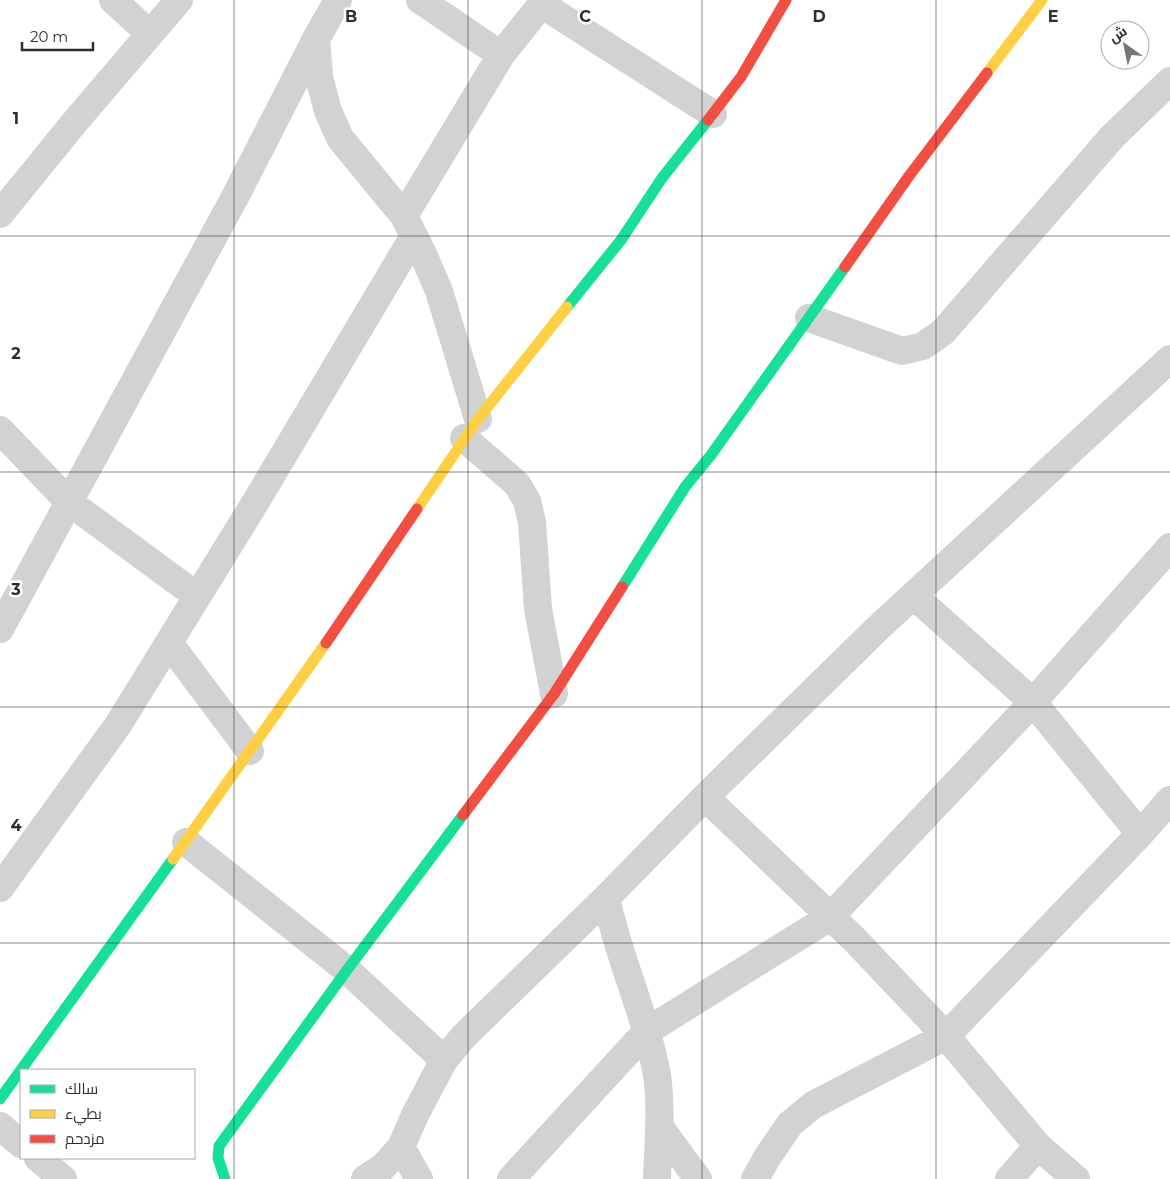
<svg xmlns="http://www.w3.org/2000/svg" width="1170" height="1179" font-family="Montserrat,Cairo,sans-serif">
	<rect width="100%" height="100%" fill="#fff"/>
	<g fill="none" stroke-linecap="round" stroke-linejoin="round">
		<!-- street -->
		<path stroke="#d2d2d2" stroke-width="28" d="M 113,0 L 150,34
			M 420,0 L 501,55
			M 541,4 L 713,114
			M 316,39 L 319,77 L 328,111 L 340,138 L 404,216 L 423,254 L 439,291 L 478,419
			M 0,214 L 74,123 L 179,0
			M 404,216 L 501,55 L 545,0
			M 809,318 L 902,351 L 923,346 L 943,332 L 1112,137 L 1170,81
			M 0,430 L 69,502 L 197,596
			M 464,438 L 517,484 L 527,501 L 532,522 L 538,609 L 554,694
			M 914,596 L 1033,702 L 1140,834
			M 0,629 L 235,197 L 316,39 L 338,0
			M 169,643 L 250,751
			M 705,797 L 854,939 L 946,1036 L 1038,1146 L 1076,1179
			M 186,842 L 347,970 L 444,1060
			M 0,888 L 118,725 L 258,498 L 414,236
			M 606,898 C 619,959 646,1015 657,1075 C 662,1109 658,1145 657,1179
			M 0,1126 L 21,1144
			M 659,1126 L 698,1179
			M 401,1147 L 419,1179
			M 38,1158 L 63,1179
			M 365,1179 L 383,1167 L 401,1147 L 415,1115 L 444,1060 L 464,1036 L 606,898 L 705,797 L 879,627 L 1170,359
			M 511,1179 L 647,1031 L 830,917 L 1033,702 L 1170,547
			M 755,1179 L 768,1156 L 790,1124 L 813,1105 L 946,1036 L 1140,834 L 1170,800
			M 1009,1179 L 1038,1146"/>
		<!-- fast -->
		<path stroke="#16e098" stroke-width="11" d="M 567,307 L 621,240 L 662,178 L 708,120
			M 622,587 L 685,487 L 711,455 L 845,267
			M 0,1099 L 173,859
			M 225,1179 L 218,1158 L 219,1146 L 347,970 L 463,815"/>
		<!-- slow -->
		<path stroke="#ffcf43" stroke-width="11" d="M 987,73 L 1042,0
			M 417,509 L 478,419 L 567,307
			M 173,859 L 326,643"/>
		<!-- jam -->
		<path stroke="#f24e42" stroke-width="11" d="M 708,120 L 741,77 L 786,0
			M 845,267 L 909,176 L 987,73
			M 326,643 L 417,509
			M 463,815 L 554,694 L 622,587"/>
	</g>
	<!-- grid -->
	<path fill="none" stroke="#2d2d2d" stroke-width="1" stroke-opacity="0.55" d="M 234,0 L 234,1179M 468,0 L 468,1179M 702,0 L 702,1179M 936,0 L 936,1179M 0,236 L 1170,236M 0,472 L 1170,472M 0,707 L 1170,707M 0,943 L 1170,943"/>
	<g font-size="16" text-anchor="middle" font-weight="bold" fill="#2d2d2d" stroke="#fff" stroke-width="5" stroke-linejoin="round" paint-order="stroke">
		<text x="351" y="22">B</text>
		<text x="585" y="22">C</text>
		<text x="819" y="22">D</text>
		<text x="1053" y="22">E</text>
		<text x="16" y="124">1</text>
		<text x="16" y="359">2</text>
		<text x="16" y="595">3</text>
		<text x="16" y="831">4</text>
	</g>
	<!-- legend -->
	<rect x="20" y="1069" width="175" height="90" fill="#ffffff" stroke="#ababab"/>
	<rect x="30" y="1085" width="25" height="8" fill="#16e098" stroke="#ababab"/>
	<text x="65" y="1094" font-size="15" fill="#2d2d2d">سالك</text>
	<rect x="30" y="1110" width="25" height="8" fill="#ffcf43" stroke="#ababab"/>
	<text x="65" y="1119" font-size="15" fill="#2d2d2d">بطيء</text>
	<rect x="30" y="1135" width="25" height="8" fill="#f24e42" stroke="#ababab"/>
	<text x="65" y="1144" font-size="15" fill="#2d2d2d">مزدحم</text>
	<!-- north arrow -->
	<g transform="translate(1125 45) rotate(327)"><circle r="24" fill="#ffffff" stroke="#ababab"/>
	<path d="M0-4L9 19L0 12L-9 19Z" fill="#767676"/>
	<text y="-8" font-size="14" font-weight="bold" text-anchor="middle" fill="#2d2d2d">ش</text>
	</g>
	<!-- scale -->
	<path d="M22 42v8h71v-8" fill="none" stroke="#2d2d2d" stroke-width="2.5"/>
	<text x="30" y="42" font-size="15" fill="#2d2d2d" stroke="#ffffff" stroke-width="4" paint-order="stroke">20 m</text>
</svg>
